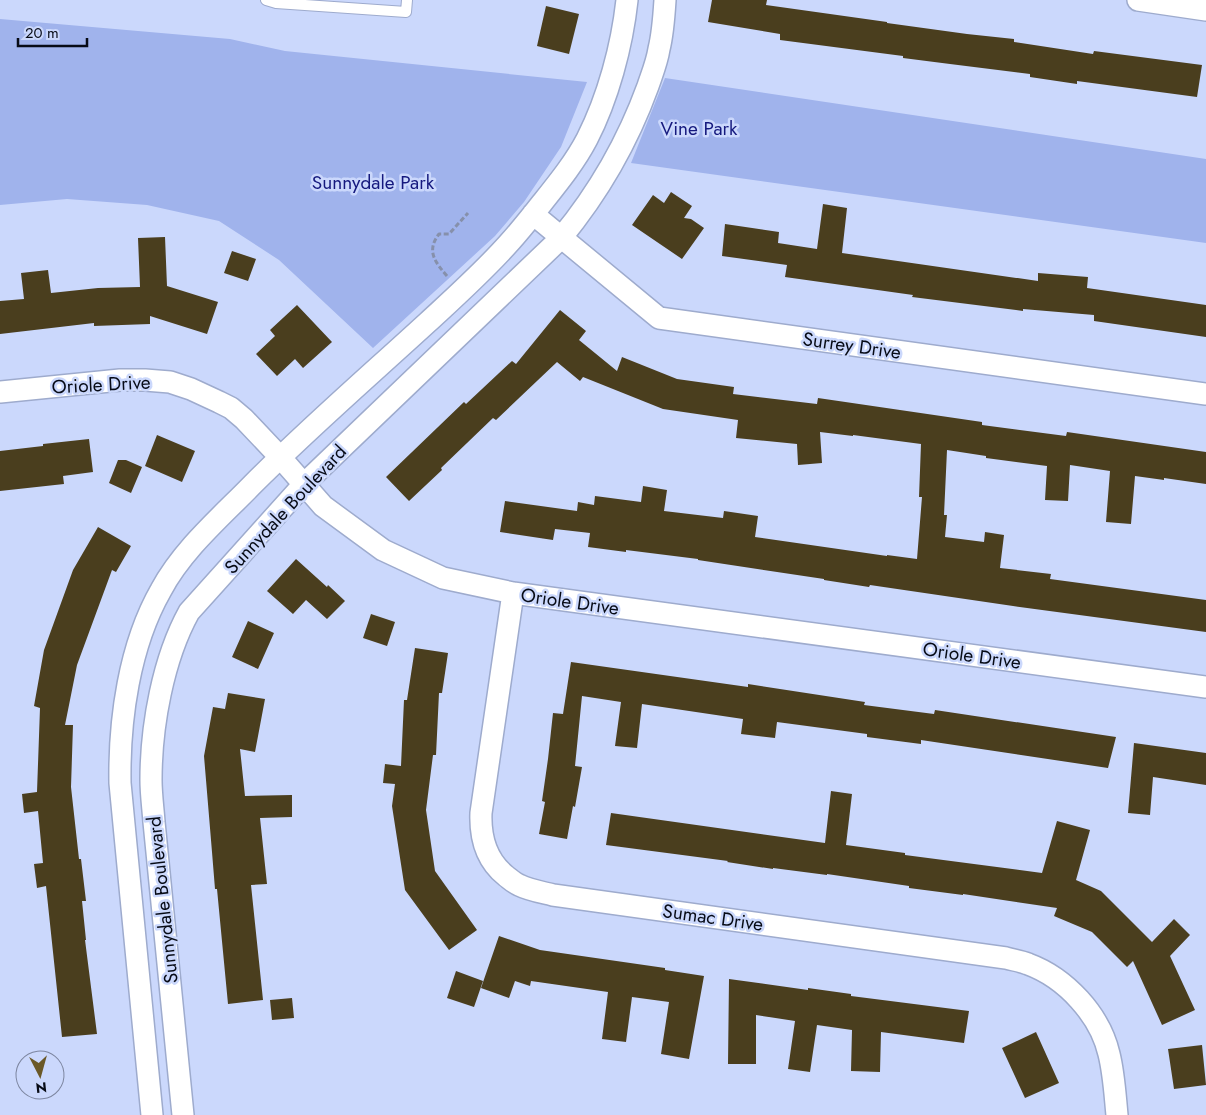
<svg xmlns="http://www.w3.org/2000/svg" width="1206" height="1115" font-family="Jost,sans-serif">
	<rect width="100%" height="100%" fill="#cbd8fc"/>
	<!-- green -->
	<path fill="#a0b3ec" d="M 0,19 L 230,39 L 285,51 L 587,82 L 561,147 L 524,202 L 495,236 L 373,348 L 279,260 L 219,221 L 147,205 L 67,199 L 0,205 Z
		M 665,78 L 1206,159 L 1206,243 L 631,163 Z"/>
	<!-- building -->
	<path fill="#4a3e1e" d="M 712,0 L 767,0 L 766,5 L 887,22 L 887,23 L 967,34 L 1014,39 L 1014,42 L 1093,54 L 1094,51 L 1202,65 L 1197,97 L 1077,81 L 1077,84 L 1030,77 L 1030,74 L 950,64 L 903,58 L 903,56 L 780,40 L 780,34 L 708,22 Z
		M 546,6 L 579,14 L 569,54 L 537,46 Z
		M 671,192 L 692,206 L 684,218 L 691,219 L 704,228 L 682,259 L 632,225 L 653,195 L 664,203 Z
		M 823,204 L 847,208 L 842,253 L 1038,281 L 1038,273 L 1088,277 L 1087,288 L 1206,305 L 1206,337 L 1094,321 L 1094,315 L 1023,309 L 1023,311 L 912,297 L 913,295 L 785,277 L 787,265 L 722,256 L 725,224 L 779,232 L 778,243 L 817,249 Z
		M 165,237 L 167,286 L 218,302 L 207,334 L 150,316 L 150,324 L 94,326 L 94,323 L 0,334 L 0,301 L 24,299 L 21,273 L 48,270 L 51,293 L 98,288 L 140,287 L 138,238 Z
		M 232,251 L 256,259 L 248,281 L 224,273 Z
		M 297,305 L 332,342 L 303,368 L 295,359 L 277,376 L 256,354 L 275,336 L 270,330 Z
		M 560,310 L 586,331 L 579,340 L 617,371 L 622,357 L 677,379 L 734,387 L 733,394 L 817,404 L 818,398 L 982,422 L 982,425 L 1066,436 L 1067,432 L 1206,452 L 1206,484 L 1164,478 L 1164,480 L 1135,476 L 1131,524 L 1106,522 L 1110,471 L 1070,465 L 1068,501 L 1045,500 L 1047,466 L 986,458 L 986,456 L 947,450 L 944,515 L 947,515 L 945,537 L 984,542 L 985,532 L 1004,535 L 1000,568 L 1051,574 L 1050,579 L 1206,600 L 1206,632 L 1013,606 L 870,585 L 869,587 L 824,580 L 824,579 L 698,560 L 698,559 L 626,550 L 626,552 L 588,547 L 590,533 L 555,529 L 553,540 L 500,532 L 505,501 L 577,511 L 578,502 L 594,505 L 595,496 L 641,502 L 643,486 L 667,490 L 664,511 L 723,518 L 724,511 L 758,516 L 755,537 L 887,556 L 887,555 L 917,559 L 922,497 L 919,497 L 921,444 L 853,435 L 853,436 L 820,432 L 822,463 L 798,465 L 797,444 L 736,438 L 738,420 L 663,409 L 583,377 L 580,381 L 557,362 L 496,420 L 493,418 L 441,468 L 442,470 L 409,501 L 386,477 L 464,402 L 466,404 L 512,361 L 516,364 Z
		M 157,435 L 195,451 L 182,482 L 145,466 Z
		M 89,439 L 93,472 L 63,476 L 64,484 L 0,491 L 0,451 L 43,446 L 43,444 Z
		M 118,460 L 126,460 L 142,467 L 131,493 L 109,483 Z
		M 98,527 L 131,546 L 116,572 L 112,570 L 77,665 L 65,725 L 73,725 L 71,787 L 79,859 L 81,859 L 86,901 L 82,901 L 86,940 L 85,940 L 97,1034 L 62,1037 L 46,886 L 37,888 L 34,864 L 43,863 L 38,811 L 24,813 L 22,794 L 37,792 L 40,708 L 34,706 L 44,650 L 73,570 Z
		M 296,559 L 327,587 L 328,585 L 345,601 L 327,619 L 306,600 L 293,614 L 267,591 Z
		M 371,614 L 395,622 L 387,646 L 363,638 Z
		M 248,621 L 274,633 L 258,669 L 232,657 Z
		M 415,648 L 448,653 L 442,693 L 439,693 L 436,755 L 433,755 L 426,810 L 435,871 L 477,930 L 449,950 L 405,890 L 392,806 L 395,784 L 383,783 L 385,764 L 401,766 L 404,700 L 407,700 Z
		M 571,662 L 748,687 L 748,684 L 865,702 L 864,705 L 934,714 L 935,710 L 1116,737 L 1108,768 L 921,740 L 921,744 L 867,737 L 867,734 L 777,722 L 775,738 L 741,734 L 743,719 L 642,704 L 637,748 L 615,746 L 621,702 L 582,696 L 575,766 L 582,767 L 575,807 L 573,806 L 567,839 L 539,834 L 545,802 L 542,801 L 548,759 L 553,713 L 563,714 Z
		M 228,693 L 265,699 L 255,752 L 240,749 L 245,796 L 292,795 L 292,817 L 260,818 L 267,884 L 251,885 L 263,1000 L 228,1004 L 217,889 L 215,889 L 212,852 L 204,756 L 213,707 L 225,709 Z
		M 1134,743 L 1206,753 L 1206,785 L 1153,777 L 1150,815 L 1128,813 Z
		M 831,791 L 852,794 L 846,845 L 905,853 L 905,855 L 1042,873 L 1057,821 L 1090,830 L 1076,880 L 1101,891 L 1152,942 L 1174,919 L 1190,935 L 1170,956 L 1195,1010 L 1162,1025 L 1133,961 L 1127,967 L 1092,932 L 1054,916 L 1057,908 L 963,894 L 963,895 L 909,888 L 909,886 L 827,874 L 827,875 L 773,868 L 773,869 L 727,862 L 728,861 L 606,845 L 611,813 L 825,843 Z
		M 499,936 L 540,950 L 665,968 L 665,970 L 704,976 L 689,1059 L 661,1054 L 669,1002 L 632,997 L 626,1042 L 602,1039 L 608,992 L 531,981 L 530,986 L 515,981 L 509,998 L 481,988 Z
		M 456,971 L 483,981 L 474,1007 L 447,998 Z
		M 729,979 L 808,990 L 808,988 L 851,994 L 851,996 L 969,1011 L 964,1043 L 881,1032 L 880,1072 L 851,1071 L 852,1030 L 817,1025 L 810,1072 L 788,1069 L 795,1021 L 756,1015 L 756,1064 L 728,1064 Z
		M 292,998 L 294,1018 L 272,1020 L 270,1000 Z
		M 1036,1032 L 1059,1083 L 1025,1098 L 1002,1048 Z
		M 1202,1045 L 1206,1085 L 1174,1089 L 1168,1049 Z"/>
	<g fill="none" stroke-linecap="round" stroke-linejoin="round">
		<defs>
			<path id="service" d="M 266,0 L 276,3 L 406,12 L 407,0"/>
			<path id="minor" d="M 1138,0 L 1206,10
				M 533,214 L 659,318 L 1206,394
				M 0,392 L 120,380 L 145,380 L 170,382 L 191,389 L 219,402 L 231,408 L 244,419 L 280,457 L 323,506 L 383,550 L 443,578 L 513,593 L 1206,687
				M 513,593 L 481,813 C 480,838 486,860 506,876 C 510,879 514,883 519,885 C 529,890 541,892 553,895 L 1006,958 C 1013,960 1021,961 1028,964 C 1066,978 1100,1015 1109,1054 C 1114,1074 1115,1095 1117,1115
				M 152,1115 L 120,783 C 119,720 129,646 161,590 C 183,549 221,517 253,484 C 309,428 369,376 428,322 C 455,297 483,272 508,244 C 520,231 531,217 542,203 C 558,183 575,162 587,139 C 608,98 622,46 627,0
				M 183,1115 L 154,822 C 153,808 151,794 151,780 C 151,726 163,659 189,612 L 304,484 L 561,238 C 599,192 628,141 648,86 C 652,74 657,62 659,49 C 663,33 664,16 665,0"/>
		</defs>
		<!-- service casing -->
		<use href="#service" stroke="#9eabcd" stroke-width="12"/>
		<!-- minor casing -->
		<use href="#minor" stroke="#9eabcd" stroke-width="24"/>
		<!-- path -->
		<path stroke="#8690ab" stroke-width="3" stroke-dasharray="5 2.5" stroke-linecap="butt" d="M 447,276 C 435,262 426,251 439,234 L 449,234 L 468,213"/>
		<!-- service -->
		<use href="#service" stroke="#fff" stroke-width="10"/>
		<!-- minor -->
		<use href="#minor" stroke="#fff" stroke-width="21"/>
	</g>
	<g text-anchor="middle" stroke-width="5" stroke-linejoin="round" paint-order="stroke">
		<!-- park labels -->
		<g font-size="19" fill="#15197e" stroke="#cbd8fc">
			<text x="699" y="135">Vine Park</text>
			<text x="373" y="189">Sunnydale Park</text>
		</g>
		<!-- street labels -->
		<g font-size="19" fill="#070b16" stroke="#cbd8fc">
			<text transform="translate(852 345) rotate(8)" y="7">Surrey Drive</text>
			<text transform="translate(101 384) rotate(-3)" y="7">Oriole Drive</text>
			<text transform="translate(285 509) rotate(-47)" y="7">Sunnydale Boulevard</text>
			<text transform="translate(570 601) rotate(8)" y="7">Oriole Drive</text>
			<text transform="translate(972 655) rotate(8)" y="7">Oriole Drive</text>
			<text transform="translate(162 900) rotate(-96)" y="7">Sunnydale Boulevard</text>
			<text transform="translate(713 917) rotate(8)" y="7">Sumac Drive</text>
		</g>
	</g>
	<!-- north arrow -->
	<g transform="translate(40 1075) rotate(174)"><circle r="24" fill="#cbd8fc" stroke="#7d86a0"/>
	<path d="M0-4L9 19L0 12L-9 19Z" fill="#6a5827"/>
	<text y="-8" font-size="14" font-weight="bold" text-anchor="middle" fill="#070b16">N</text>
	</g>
	<!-- scale -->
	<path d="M18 38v8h69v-8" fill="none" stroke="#070b16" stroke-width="2.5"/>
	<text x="25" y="38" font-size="15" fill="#070b16" stroke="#cbd8fc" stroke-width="4" paint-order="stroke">20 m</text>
</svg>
